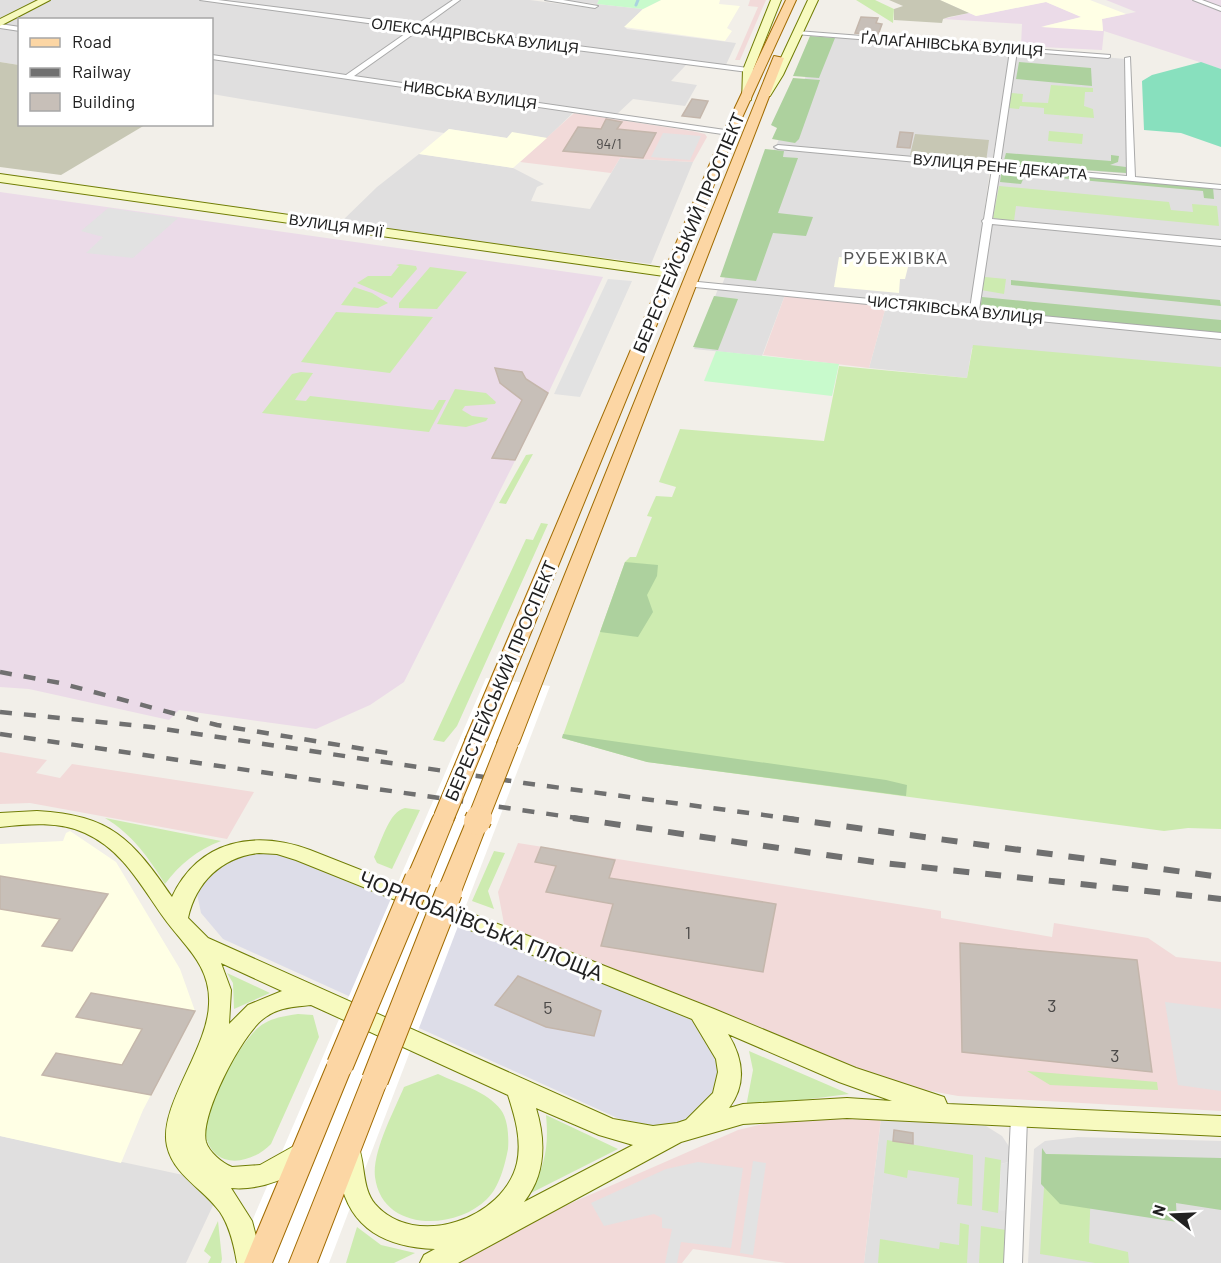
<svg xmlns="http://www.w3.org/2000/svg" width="1221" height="1263" font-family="Barlow,sans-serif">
	<rect width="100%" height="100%" fill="#f2efe9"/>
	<!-- residential -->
	<path fill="#e0dfdf" d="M 0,0 L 454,0 L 413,29 L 686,65 L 671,81 L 697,85 L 685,106 L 633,99 L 616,115 L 575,111 L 547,138 L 513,133 L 507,138 L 449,129 L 444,133 L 212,94 L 212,20 L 20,20 L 19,65 L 0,62 Z
		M 460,0 L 530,0 L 592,8 L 596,4 L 562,0 L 599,0 L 597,4 L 643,9 L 625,27 L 627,29 L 736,43 L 725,67 L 419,28 Z
		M 823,36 L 1011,51 L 992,162 L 986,164 L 776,146 Z
		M 1018,50 L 1126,59 L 1129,174 L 998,163 Z
		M 774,149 L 985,166 L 990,170 L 971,308 L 722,285 Z
		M 419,154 L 513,168 L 544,184 L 537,187 L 531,201 L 590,209 L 620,158 L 693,162 L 651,264 L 340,223 L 377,187 Z
		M 997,169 L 1221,190 L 1221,335 L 977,310 Z
		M 718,289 L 785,295 L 762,356 L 694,349 Z
		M 886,306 L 1221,337 L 1221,374 L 972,348 L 967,378 L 869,368 Z
		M 881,1118 L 986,1126 L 1002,1136 L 1010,1148 L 1012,1161 L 1001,1164 L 999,1210 L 1010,1210 L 1008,1263 L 864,1263 Z
		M 0,1136 L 188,1176 L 216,1199 L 186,1263 L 0,1263 Z
		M 1078,1137 L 1221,1141 L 1221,1263 L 1028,1263 L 1034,1149 L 1045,1141 Z"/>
	<!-- commercial -->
	<path fill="#f2dad9" d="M 750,0 L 766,0 L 740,60 L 735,60 L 758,7 L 748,6 Z
		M 574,113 L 692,131 L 705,134 L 707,137 L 693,162 L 620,158 L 611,173 L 520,162 Z
		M 785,295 L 886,306 L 869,368 L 763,355 Z
		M 0,752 L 47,760 L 36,773 L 60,778 L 72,764 L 254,792 L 227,839 L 30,803 L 0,804 Z
		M 518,843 L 941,911 L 941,918 L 1052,937 L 1054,923 L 1148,938 L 1176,957 L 1221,962 L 1221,1111 L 958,1096 L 892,1084 L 505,929 L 498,892 Z
		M 810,1118 L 881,1118 L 864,1263 L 786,1263 L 693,1249 L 682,1263 L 449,1263 L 487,1240 L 738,1130 L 775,1121 Z"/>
	<!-- industrial -->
	<path fill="#ebdbe8" d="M 1106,0 L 1221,0 L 1221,69 L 1104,31 L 1102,50 L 1021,46 L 1022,24 L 943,19 L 969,13 L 976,16 L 1046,2 L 1082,17 L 1044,26 L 1103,31 L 1102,19 L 1136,12 Z
		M 0,192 L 603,277 L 538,415 L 404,682 L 370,705 L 316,729 L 179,710 L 169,720 L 29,689 L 0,687 Z"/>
	<!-- education -->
	<path fill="#ffffe5" d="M 661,0 L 720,0 L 719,4 L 740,6 L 727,28 L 732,31 L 725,41 L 624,27 L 643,9 Z
		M 940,0 L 1090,0 L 1126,14 L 1102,19 L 1103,31 L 1041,27 L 1081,17 L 1046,2 L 976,16 Z
		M 449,129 L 507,138 L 512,132 L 547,138 L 513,168 L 419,154 Z
		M 839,257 L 909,263 L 905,279 L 900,279 L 899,293 L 834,287 Z
		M 70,831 L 116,862 L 180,969 L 195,1011 L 143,1110 L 121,1163 L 0,1136 L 0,844 L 63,841 L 66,833 Z"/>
	<!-- construction -->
	<path fill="#c7c7b4" d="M 889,0 L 940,0 L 969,13 L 949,17 L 943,19 L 942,23 L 894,20 L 894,9 L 903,6 Z
		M 0,62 L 19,65 L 20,124 L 145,125 L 61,175 L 0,167 Z
		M 915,134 L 989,140 L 986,162 L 910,155 Z"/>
	<!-- grass -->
	<path fill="#cdebb0" d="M 856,0 L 875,0 L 894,9 L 893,23 Z
		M 1051,85 L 1093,88 L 1093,92 L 1085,92 L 1084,106 L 1093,109 L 1094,118 L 1044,114 L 1044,108 L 1020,106 L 1019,109 L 1009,108 L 1011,93 L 1023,94 L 1022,102 L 1048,103 Z
		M 1049,131 L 1083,134 L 1082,144 L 1048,141 Z
		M 999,186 L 1169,202 L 1171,210 L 1193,212 L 1192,204 L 1217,206 L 1219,226 L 1016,206 L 1014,221 L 993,218 Z
		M 400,264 L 416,266 L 417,269 L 392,298 L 357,283 L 368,276 L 391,276 L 399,266 L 396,265 Z
		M 430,267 L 467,272 L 437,309 L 399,308 L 399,303 Z
		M 985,277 L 1006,279 L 1004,294 L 981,290 L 982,278 Z
		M 354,287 L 372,293 L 388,303 L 378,308 L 341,305 Z
		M 336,312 L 433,317 L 390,373 L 301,362 Z
		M 973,345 L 1221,367 L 1221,829 L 1188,828 L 1164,831 L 647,762 L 562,738 L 625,562 L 630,557 L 636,557 L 652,517 L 647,516 L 656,496 L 672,497 L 676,487 L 659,482 L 680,429 L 824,441 L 839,366 L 967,378 Z
		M 301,372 L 313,373 L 295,400 L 306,401 L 310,396 L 433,410 L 439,400 L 446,400 L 429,432 L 262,413 L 292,374 Z
		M 455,389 L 486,393 L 496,402 L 495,404 L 465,406 L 462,410 L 472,416 L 488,418 L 486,421 L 466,427 L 437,424 Z
		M 533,454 L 506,504 L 499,503 L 526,455 Z
		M 541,523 L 548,524 L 457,726 L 444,742 L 433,740 L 526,539 L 533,540 Z
		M 405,808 L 420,810 L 392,869 L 377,863 L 374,857 C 381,843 389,811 405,808 Z
		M 105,818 L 221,841 C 197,850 180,864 165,884 C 148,857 133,835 105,818 Z
		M 494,851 L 505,853 L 488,891 L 494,909 L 472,901 Z
		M 227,973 L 270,993 L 234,1009 L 233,983 Z
		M 298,1014 L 313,1015 L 319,1037 L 271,1144 C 252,1164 214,1171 206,1136 C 200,1112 240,1042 259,1027 C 270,1018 284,1016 298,1014 Z
		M 749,1051 L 849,1094 L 746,1107 L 753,1070 Z
		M 1027,1071 L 1157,1082 L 1158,1090 L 1050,1085 Z
		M 438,1074 C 459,1084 487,1091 501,1110 C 508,1119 509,1138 508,1149 C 505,1165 499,1188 487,1199 C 455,1231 382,1232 375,1177 C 372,1152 394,1111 404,1087 Z
		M 546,1115 L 618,1149 L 531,1193 C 545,1164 549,1147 546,1115 Z
		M 887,1140 L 973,1155 L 972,1206 L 957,1204 L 959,1178 L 908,1170 L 907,1178 L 884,1173 Z
		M 1046,1154 L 1092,1155 L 1089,1243 L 1128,1252 L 1129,1263 L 1095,1263 L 1040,1254 Z
		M 985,1157 L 1001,1160 L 998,1213 L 982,1210 Z
		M 218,1221 L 222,1259 L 221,1263 L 208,1263 L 211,1257 L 204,1251 Z
		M 960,1223 L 969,1225 L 967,1263 L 878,1263 L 880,1239 L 939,1249 L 940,1242 L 959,1245 Z
		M 981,1226 L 1006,1230 L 1005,1263 L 979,1263 Z
		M 357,1227 L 381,1245 L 415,1253 L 394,1263 L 346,1263 Z"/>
	<!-- forest -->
	<path fill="#add19e" d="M 810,36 L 835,38 L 819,78 L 793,76 Z
		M 1019,62 L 1091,68 L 1092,86 L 1016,79 Z
		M 793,78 L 820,80 L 799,139 L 795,143 L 772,139 L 777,128 L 771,125 Z
		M 765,149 L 784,151 L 783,157 L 798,158 L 778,213 L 813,217 L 806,236 L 773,233 L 756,281 L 720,277 Z
		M 1006,153 L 1111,161 L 1111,155 L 1119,156 L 1118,162 L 1110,165 L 1126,167 L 1126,173 L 1003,164 Z
		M 1002,168 L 1213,187 L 1214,199 L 1204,198 L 1203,191 L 1025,175 L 1021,184 L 1000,182 Z
		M 1011,280 L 1220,300 L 1221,306 L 1011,285 Z
		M 714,296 L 738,299 L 718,350 L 693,347 Z
		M 982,297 L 1221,320 L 1221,334 L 983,310 L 980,310 Z
		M 625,562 L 658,565 L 657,576 L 647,595 L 653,612 L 638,637 L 600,632 Z
		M 563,734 L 886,780 L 907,785 L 906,796 L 647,762 L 562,738 Z
		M 1042,1148 L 1046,1154 L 1221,1158 L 1221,1210 L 1176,1203 L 1177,1222 L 1060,1204 L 1041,1184 Z"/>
	<!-- park -->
	<path fill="#c8facc" d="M 599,0 L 661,0 L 643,9 L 597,4 Z
		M 716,351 L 839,364 L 832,396 L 704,381 Z"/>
	<!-- pitch -->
	<path fill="#88e0be" d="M 1201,62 L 1221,69 L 1221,147 L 1181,133 L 1144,130 L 1142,81 L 1152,75 Z"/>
	<!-- parking -->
	<path fill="#e2e2e2" d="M 663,133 L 701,136 L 690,160 L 651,157 Z
		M 108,208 L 178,218 L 133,258 L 86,253 L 103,237 L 81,231 Z
		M 608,279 L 632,281 L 580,397 L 554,394 Z
		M 1165,1002 L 1221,1009 L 1221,1091 L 1178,1085 Z
		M 753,1161 L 766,1163 L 753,1255 L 740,1253 Z
		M 1012,1161 L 1010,1210 L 999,1211 L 1001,1164 Z
		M 698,1162 L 743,1168 L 731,1248 L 681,1242 L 677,1263 L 665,1263 L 672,1229 L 662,1228 L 662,1218 L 654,1214 L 604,1226 L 591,1203 L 666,1169 Z"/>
	<!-- plaza -->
	<path fill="#dddde8" d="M 247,852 L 277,853 L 689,1016 L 720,1045 L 721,1084 L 696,1115 L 677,1127 L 650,1127 L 624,1121 L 223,939 L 201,913 L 197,894 L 211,869 Z"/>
	<!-- pier -->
	<path fill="#fff" d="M 486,678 L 550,686 L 329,1263 L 234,1263 Z"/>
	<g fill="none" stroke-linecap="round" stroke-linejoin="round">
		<!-- stream -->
		<path stroke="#aad3df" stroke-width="3" d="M 636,5 L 638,0"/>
	</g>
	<!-- building -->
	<path fill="#c7bfb8" stroke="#c4b6ab" stroke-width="1.5" d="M 861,17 L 878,18 L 876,23 L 882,24 L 878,35 L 855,33 Z
		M 692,99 L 708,101 L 700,118 L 682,116 Z
		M 606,119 L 622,122 L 617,129 L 656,133 L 643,158 L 563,151 L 578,127 L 601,129 Z
		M 900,132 L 913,133 L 910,148 L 897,147 Z
		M 495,368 L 522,372 L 526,379 L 548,393 L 515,460 L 492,458 L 522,400 L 500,383 Z
		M 541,847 L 615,860 L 609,878 L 776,904 L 763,972 L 601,946 L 613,904 L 546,892 L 556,866 L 535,862 Z
		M 0,876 L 108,894 L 72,951 L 42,946 L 60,919 L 0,909 Z
		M 960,943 L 1137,960 L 1152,1072 L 962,1052 Z
		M 518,976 L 601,1011 L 594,1036 L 546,1027 L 495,1005 Z
		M 91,993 L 195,1011 L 151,1095 L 42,1075 L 56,1053 L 122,1065 L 142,1029 L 76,1017 Z
		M 894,1130 L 913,1133 L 913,1144 L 893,1141 Z"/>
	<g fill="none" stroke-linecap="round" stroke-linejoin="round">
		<defs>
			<path id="street" d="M 200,0 L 218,0 L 416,25 L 453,0 L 460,0 L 424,26 L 748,68 L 751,70 L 748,72 L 419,30 L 354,76 L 732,131 L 733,133 L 729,135 L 212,59 L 212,55 L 346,75 L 412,29 Z
				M 545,0 L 563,0 L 598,6 L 595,8 Z
				M 1193,0 L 1202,0 L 1221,7 L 1221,11 Z
				M 0,24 L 20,27 L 20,31 L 0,28 Z
				M 797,31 L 1110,55 L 1110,57 L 1108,58 L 1017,51 L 1000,165 L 1127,176 L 1125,58 L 1130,57 L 1135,177 L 1221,185 L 1221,189 L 1000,169 L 992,219 L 1221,240 L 1221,246 L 992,224 L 979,310 L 1221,333 L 1221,339 L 685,286 L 685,282 L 688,281 L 970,309 L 983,223 L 982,221 L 984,219 L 992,169 L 778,149 L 774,147 L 778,145 L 993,164 L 1010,51 L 795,34 L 794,33 Z
				M 1019,1111 L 1025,1113 L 1027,1118 L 1022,1263 L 1004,1263 L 1011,1118 L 1013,1113 Z"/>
			<path id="secondary" d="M 38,0 L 50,0 L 0,26 L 0,19 Z
				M 771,0 L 781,0 L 753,70 L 751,100 L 742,102 L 743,70 Z
				M 808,0 L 818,0 L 783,75 L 770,96 L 762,96 L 761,94 L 773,75 Z
				M 0,174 L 671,269 L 678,273 L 671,277 L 0,182 Z
				M 37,811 C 111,815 132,839 172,897 C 199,839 256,830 310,850 L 714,1009 L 856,1068 L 944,1097 L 947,1104 L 1221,1116 L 1221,1136 L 847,1118 L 743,1124 L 681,1142 L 458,1263 L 420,1263 L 424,1255 L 435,1249 C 387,1247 350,1230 340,1179 C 337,1167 334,1154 339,1143 L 348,1140 L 357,1143 C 366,1162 361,1187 375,1204 C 415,1250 504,1219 517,1163 C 522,1140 515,1117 508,1095 L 311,1005 C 294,1007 278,1007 263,1019 C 242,1035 199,1116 206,1142 C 209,1152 222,1163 232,1167 L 260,1165 L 303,1141 L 312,1144 L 315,1151 C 303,1177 258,1191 231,1188 L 252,1221 L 263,1263 L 237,1263 C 234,1245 230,1227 220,1212 C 203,1188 174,1176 167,1146 C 158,1107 208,1049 209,1004 C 211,965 184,946 164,918 C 141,886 123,850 85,833 C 59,821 28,824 0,827 L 0,813 ZM 259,853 L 277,854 L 296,860 L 692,1019 L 716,1059 L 718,1072 L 713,1093 L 686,1120 L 677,1123 L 653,1126 L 613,1119 L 208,938 L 188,918 C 196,882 222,857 259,853 ZM 221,963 L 282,991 L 248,1005 L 229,1024 L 231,990 ZM 728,1034 L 839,1082 L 892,1101 L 847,1098 L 743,1104 L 729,1108 C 747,1084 743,1058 728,1034 ZM 536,1108 L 599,1135 L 633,1145 L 524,1202 C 546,1174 546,1141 536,1108 Z"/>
			<path id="primary" d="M 786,0 L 796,0 L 735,133 L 487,740 L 483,745 L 469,745 L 465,740 L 723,133 Z
				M 774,56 L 784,58 L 519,743 L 515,748 L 501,748 L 497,743 Z
				M 444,809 L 452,812 L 455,817 L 430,879 L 426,885 L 418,887 L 410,885 L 406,879 L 433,817 L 436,812 Z
				M 477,814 L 485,817 L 488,822 L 461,892 L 457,898 L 449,900 L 441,898 L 437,892 L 466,822 L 469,817 Z
				M 340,1055 L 349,1058 L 353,1065 L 272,1263 L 244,1263 L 327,1065 L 331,1058 Z
				M 375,1070 L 384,1073 L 388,1080 L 317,1263 L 289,1263 L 362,1080 L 366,1073 Z"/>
		</defs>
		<!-- street casing -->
		<use href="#street" stroke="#a9a9a9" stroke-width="2"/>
		<!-- secondary casing -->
		<use href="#secondary" stroke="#707d05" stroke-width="2"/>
		<!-- primary casing -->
		<use href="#primary" stroke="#a06b00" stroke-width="2"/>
		<!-- street -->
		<use href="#street" fill="#fff" fill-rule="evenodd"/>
		<!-- secondary -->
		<use href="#secondary" fill="#f7fabf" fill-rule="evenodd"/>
		<!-- primary -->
		<use href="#primary" fill="#fcd6a4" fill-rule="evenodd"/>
		<!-- rail-far1 -->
		<path stroke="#707070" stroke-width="4.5" stroke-dasharray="12 12" stroke-linecap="butt" d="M 0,672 L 60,683 L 217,725 L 394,754
			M 0,712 L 151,727 L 524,783 L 794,819
			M 0,734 L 583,819"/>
		<!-- rail -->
		<path stroke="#707070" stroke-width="6" stroke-dasharray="16 16" stroke-linecap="butt" d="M 573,818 L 874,862 L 1221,899
			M 783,818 L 1221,877"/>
		<defs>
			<path id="primary-bridge-far1" d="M 444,817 L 476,740
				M 478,819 L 508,743"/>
			<path id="primary-bridge" d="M 477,822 L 479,818
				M 340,1065 L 418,879
				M 375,1080 L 449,892"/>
		</defs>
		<!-- primary-bridge-far1 casing -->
		<use href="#primary-bridge-far1" stroke="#a06b00" stroke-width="22" stroke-linecap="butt"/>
		<!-- primary-bridge casing -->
		<use href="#primary-bridge" stroke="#a06b00" stroke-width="28" stroke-linecap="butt"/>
		<!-- primary-bridge-far1 -->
		<use href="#primary-bridge-far1" stroke="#fcd6a4" stroke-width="20"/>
		<!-- primary-bridge -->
		<use href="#primary-bridge" stroke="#fcd6a4" stroke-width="26"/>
	</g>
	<g text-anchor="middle" stroke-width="6" stroke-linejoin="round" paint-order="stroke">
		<!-- far-number labels -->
		<g font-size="14" fill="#4b4948">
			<text x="609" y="149">94/1</text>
		</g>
		<!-- far-street labels -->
		<g font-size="15" fill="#222" stroke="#fff">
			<text transform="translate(475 36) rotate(7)" y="5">ОЛЕКСАНДРІВСЬКА ВУЛИЦЯ</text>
			<text transform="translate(952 45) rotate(4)" y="5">ҐАЛАҐАНІВСЬКА ВУЛИЦЯ</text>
			<text transform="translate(470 95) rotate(8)" y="5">НИВСЬКА ВУЛИЦЯ</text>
			<text transform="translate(1000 167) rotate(5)" y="5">ВУЛИЦЯ РЕНЕ ДЕКАРТА</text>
			<text transform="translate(336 226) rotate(8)" y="5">ВУЛИЦЯ МРІЇ</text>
			<text transform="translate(955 310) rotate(6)" y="5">ЧИСТЯКІВСЬКА ВУЛИЦЯ</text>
		</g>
		<!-- far-neighbourhood labels -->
		<g font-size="16" letter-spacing="1.5" fill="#555" stroke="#fff">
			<text x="896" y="264">РУБЕЖІВКА</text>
		</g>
		<!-- street labels -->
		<g font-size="18" fill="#222" stroke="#fff">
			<text transform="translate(689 233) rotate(-67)" y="6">БЕРЕСТЕЙСЬКИЙ ПРОСПЕКТ</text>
			<text transform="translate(501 681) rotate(-67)" y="6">БЕРЕСТЕЙСЬКИЙ ПРОСПЕКТ</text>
		</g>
		<!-- near-number labels -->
		<g font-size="18" fill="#4b4948">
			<text x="688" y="939">1</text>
			<text x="1052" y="1012">3</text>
			<text x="548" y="1014">5</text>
			<text x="1115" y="1062">3</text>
		</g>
		<!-- near-street labels -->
		<g font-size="21" fill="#222" stroke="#fff">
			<text transform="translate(481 926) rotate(22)" y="7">ЧОРНОБАЇВСЬКА ПЛОЩА</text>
		</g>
	</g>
	<!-- legend -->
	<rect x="18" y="18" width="195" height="108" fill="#ffffff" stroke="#a7a7a7" stroke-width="1.5"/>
	<rect x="30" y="38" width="30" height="9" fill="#fcd6a4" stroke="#a7a7a7" stroke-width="1.5"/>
	<text x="72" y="48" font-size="18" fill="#222222">Road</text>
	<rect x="30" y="68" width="30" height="9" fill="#707070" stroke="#a7a7a7" stroke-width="1.5"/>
	<text x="72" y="78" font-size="18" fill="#222222">Railway</text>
	<rect x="30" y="93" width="30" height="18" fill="#c7bfb8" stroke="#a7a7a7" stroke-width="1.5"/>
	<text x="72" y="108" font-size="18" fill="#222222">Building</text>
	<!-- north arrow -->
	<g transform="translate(1173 1215) rotate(288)" stroke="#ffffff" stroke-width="4.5" paint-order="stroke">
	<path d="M0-4.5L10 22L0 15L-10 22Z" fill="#222222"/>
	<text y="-9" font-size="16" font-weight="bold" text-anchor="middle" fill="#222222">N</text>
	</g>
</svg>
